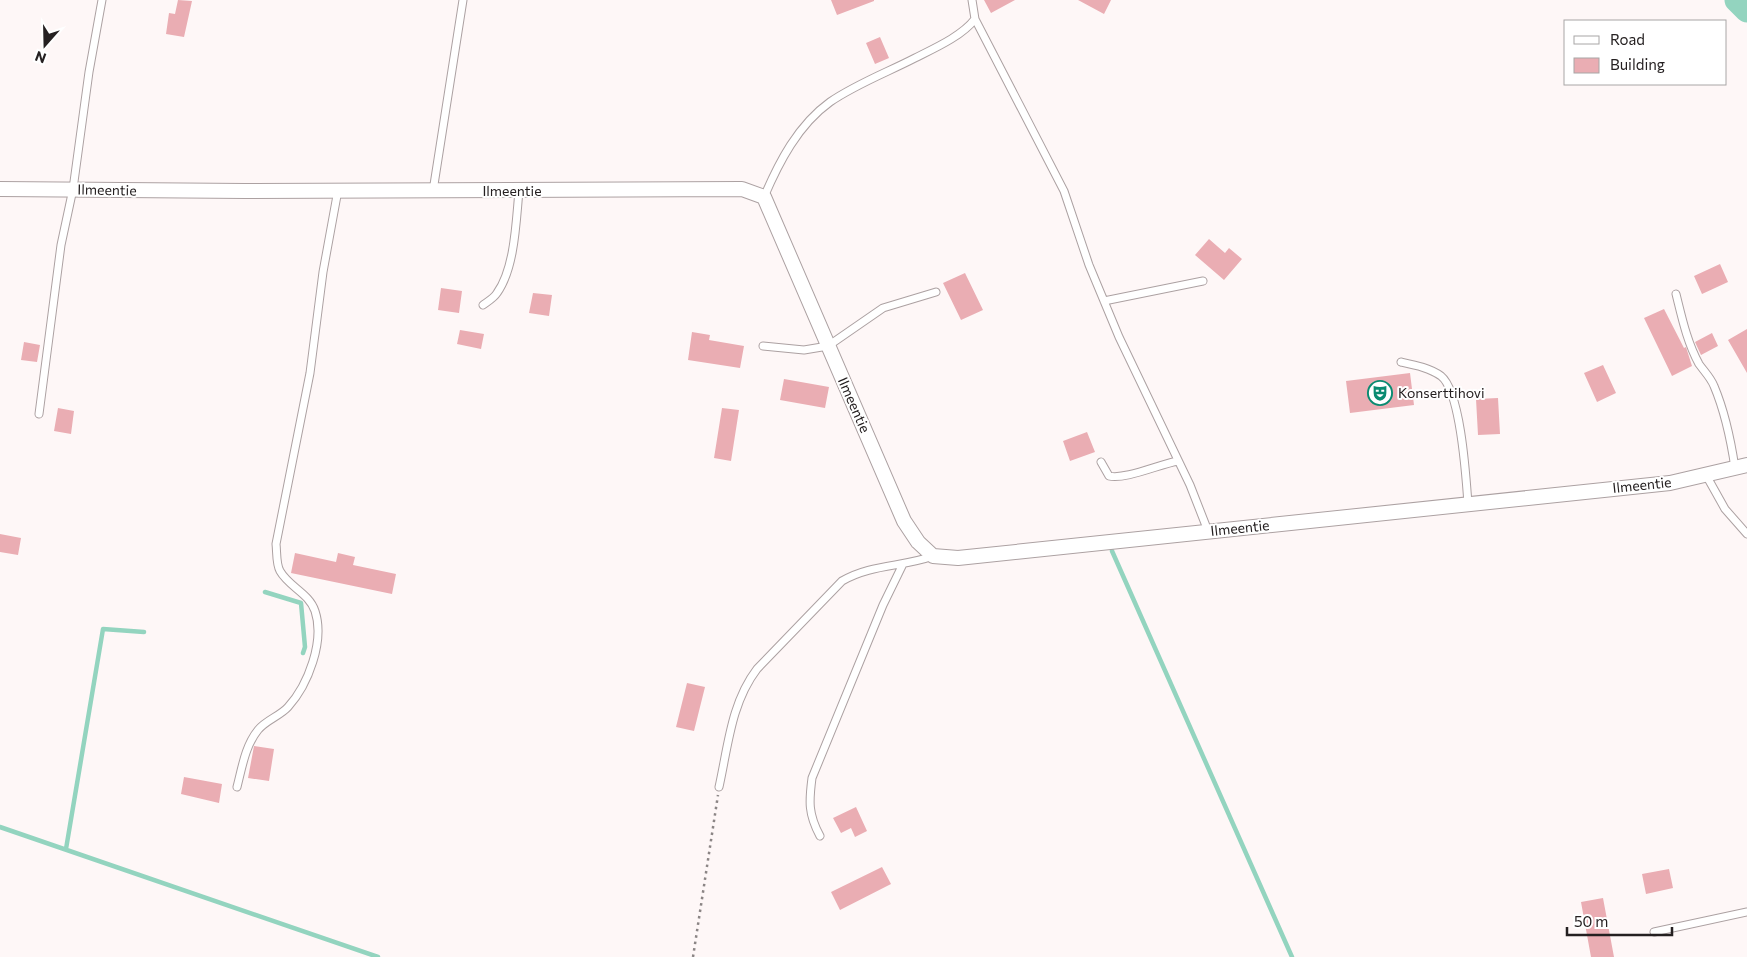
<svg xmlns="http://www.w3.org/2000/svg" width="1747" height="957" font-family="Commissioner,sans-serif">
	<rect width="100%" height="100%" fill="#fef7f7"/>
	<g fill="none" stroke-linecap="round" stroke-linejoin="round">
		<!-- stream -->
		<path stroke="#93d4bf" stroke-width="4.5" d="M 1112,551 L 1292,957
			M 265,592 L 301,603 L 305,647 L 303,653
			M 0,827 L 378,957
			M 66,849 L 103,629 L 144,632"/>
		<!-- river -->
		<path stroke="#93d4bf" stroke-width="25" d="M 1737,0 L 1747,10"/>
	</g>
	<!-- building -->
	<path fill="#eaadb3" d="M 178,0 L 192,1 L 184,37 L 166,34 L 169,13 L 175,14 Z
		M 831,0 L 874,0 L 874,1 L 837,15 Z
		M 984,0 L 1015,0 L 991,13 Z
		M 1078,0 L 1111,0 L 1104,14 Z
		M 880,37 L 889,58 L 875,64 L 866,43 Z
		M 1209,239 L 1225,253 L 1229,248 L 1242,259 L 1224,280 L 1195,255 Z
		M 1720,264 L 1728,282 L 1702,294 L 1694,276 Z
		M 965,273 L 983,310 L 961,320 L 943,283 Z
		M 441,288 L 462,291 L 459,313 L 438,310 Z
		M 533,293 L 552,295 L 549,316 L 529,313 Z
		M 1664,309 L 1684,348 L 1686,347 L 1692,366 L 1672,376 L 1644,318 Z
		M 1747,329 L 1747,373 L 1728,340 Z
		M 460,330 L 484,334 L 481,349 L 457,344 Z
		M 692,332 L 710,335 L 709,340 L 744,346 L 740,368 L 688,360 Z
		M 1712,333 L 1718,346 L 1701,355 L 1695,342 Z
		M 24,342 L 40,345 L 37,362 L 21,360 Z
		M 1603,365 L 1616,393 L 1597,402 L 1584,373 Z
		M 1410,373 L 1414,405 L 1350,413 L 1346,381 Z
		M 784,379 L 829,387 L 825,408 L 780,400 Z
		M 1498,398 L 1500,434 L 1478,435 L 1476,399 Z
		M 58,408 L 74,411 L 71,434 L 54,431 Z
		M 722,408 L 739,410 L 731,461 L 714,458 Z
		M 1087,432 L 1095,452 L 1070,461 L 1063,441 Z
		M 0,534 L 21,538 L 18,555 L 0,552 Z
		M 295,553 L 336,562 L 338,553 L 355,557 L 353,565 L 396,574 L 392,594 L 291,573 Z
		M 687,683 L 705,687 L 694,731 L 676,727 Z
		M 254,746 L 274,749 L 269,781 L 248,778 Z
		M 184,777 L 222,784 L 219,803 L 181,794 Z
		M 856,807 L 867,831 L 855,837 L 851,828 L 841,833 L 833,818 Z
		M 882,867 L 891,884 L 840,910 L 831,892 Z
		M 1669,869 L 1673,888 L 1646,894 L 1642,874 Z
		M 1603,898 L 1614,957 L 1591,957 L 1581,902 Z"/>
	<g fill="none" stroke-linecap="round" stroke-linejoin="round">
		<defs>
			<path id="lane" d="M 975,19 L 1064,191 L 1089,265 L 1119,337 L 1190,485 L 1208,531
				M 433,191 L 463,0
				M 764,197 C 779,162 798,125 830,102 C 856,84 888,72 915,58 C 935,48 962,36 975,19 L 972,0
				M 1676,294 C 1682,318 1687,342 1699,364 C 1704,371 1711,378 1714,386 C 1725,412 1731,441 1735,468
				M 1104,301 L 1203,281
				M 483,305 C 487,302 494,298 497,293 C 515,268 516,221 519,191
				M 763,346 L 804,350 L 828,346 L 883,308 L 936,292
				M 1401,362 C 1415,365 1430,368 1441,376 C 1461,392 1466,477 1468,504
				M 39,414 L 61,245 L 73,189 L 89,72 L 102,0
				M 1101,462 L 1109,476 C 1125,480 1160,464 1178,461
				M 1706,475 L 1725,509 L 1747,534
				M 237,787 C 242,768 245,746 258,730 C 266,720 280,716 288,707 C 308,685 325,641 315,611 C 309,593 289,587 280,571 C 276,564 277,552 276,544 L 310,373 L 323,272 L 338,190
				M 719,787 C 728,747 731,703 757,669 L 842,581 C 871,564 903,567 933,556
				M 820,836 C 808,814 809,801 812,778 L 883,605 L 903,564
				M 1654,932 L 1747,912"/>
			<path id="street" d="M 0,189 L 245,191 L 742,189 L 764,197 L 904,521 L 918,542 L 933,556 L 958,558 L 1670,483 L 1747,465"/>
		</defs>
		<!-- lane casing -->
		<use href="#lane" stroke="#aca1a2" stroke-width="9"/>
		<!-- street casing -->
		<use href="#street" stroke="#aca1a2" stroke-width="16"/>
		<!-- path -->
		<path stroke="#8b8585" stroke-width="2.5" stroke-dasharray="2.5 4" stroke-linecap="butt" d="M 693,957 L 718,795"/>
		<!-- lane -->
		<use href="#lane" stroke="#fff" stroke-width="7"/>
		<!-- street -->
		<use href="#street" stroke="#fff" stroke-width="14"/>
	</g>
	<!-- icons -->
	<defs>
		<symbol id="theatre-ring" viewBox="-11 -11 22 22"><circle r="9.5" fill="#fff" stroke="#0a8b71" stroke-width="1.5"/><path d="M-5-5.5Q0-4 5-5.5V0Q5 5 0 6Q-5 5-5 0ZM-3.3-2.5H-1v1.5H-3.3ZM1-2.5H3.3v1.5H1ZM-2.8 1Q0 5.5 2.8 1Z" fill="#0a8b71"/></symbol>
	</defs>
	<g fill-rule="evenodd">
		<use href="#theatre-ring" x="1366" y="379" width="28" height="28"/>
	</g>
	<g text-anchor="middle" stroke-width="4" stroke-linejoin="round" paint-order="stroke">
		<!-- street labels -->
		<g font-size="14" fill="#252021" stroke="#fff">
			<text transform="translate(107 190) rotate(1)" y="5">Ilmeentie</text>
			<text x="512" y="196">Ilmeentie</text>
			<text transform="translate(854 405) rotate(66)" y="5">Ilmeentie</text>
			<text transform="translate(1642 485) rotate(-6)" y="5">Ilmeentie</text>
			<text transform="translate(1240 528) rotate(-6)" y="5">Ilmeentie</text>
		</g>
		<!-- poi labels -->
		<g font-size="14" fill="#252021" stroke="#fff" text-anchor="start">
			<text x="1398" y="398">Konserttihovi</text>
		</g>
	</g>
	<!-- legend -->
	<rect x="1564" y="20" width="162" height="65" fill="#ffffff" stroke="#a8a6a6"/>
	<rect x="1574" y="36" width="25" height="8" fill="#ffffff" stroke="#a8a6a6"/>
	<text x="1610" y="45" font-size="15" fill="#252021">Road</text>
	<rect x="1574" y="58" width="25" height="15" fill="#eaadb3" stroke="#a8a6a6"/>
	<text x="1610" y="70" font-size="15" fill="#252021">Building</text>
	<!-- north arrow -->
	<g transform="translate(45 45) rotate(200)" stroke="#ffffff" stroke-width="4" paint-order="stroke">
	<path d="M0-4L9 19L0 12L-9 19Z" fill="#252021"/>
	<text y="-8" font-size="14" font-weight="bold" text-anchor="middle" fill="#252021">N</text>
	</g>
	<!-- scale -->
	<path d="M1567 927v8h105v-8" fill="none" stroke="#252021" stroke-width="2.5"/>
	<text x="1574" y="927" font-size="15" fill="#252021" stroke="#ffffff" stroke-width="4" paint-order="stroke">50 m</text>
</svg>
